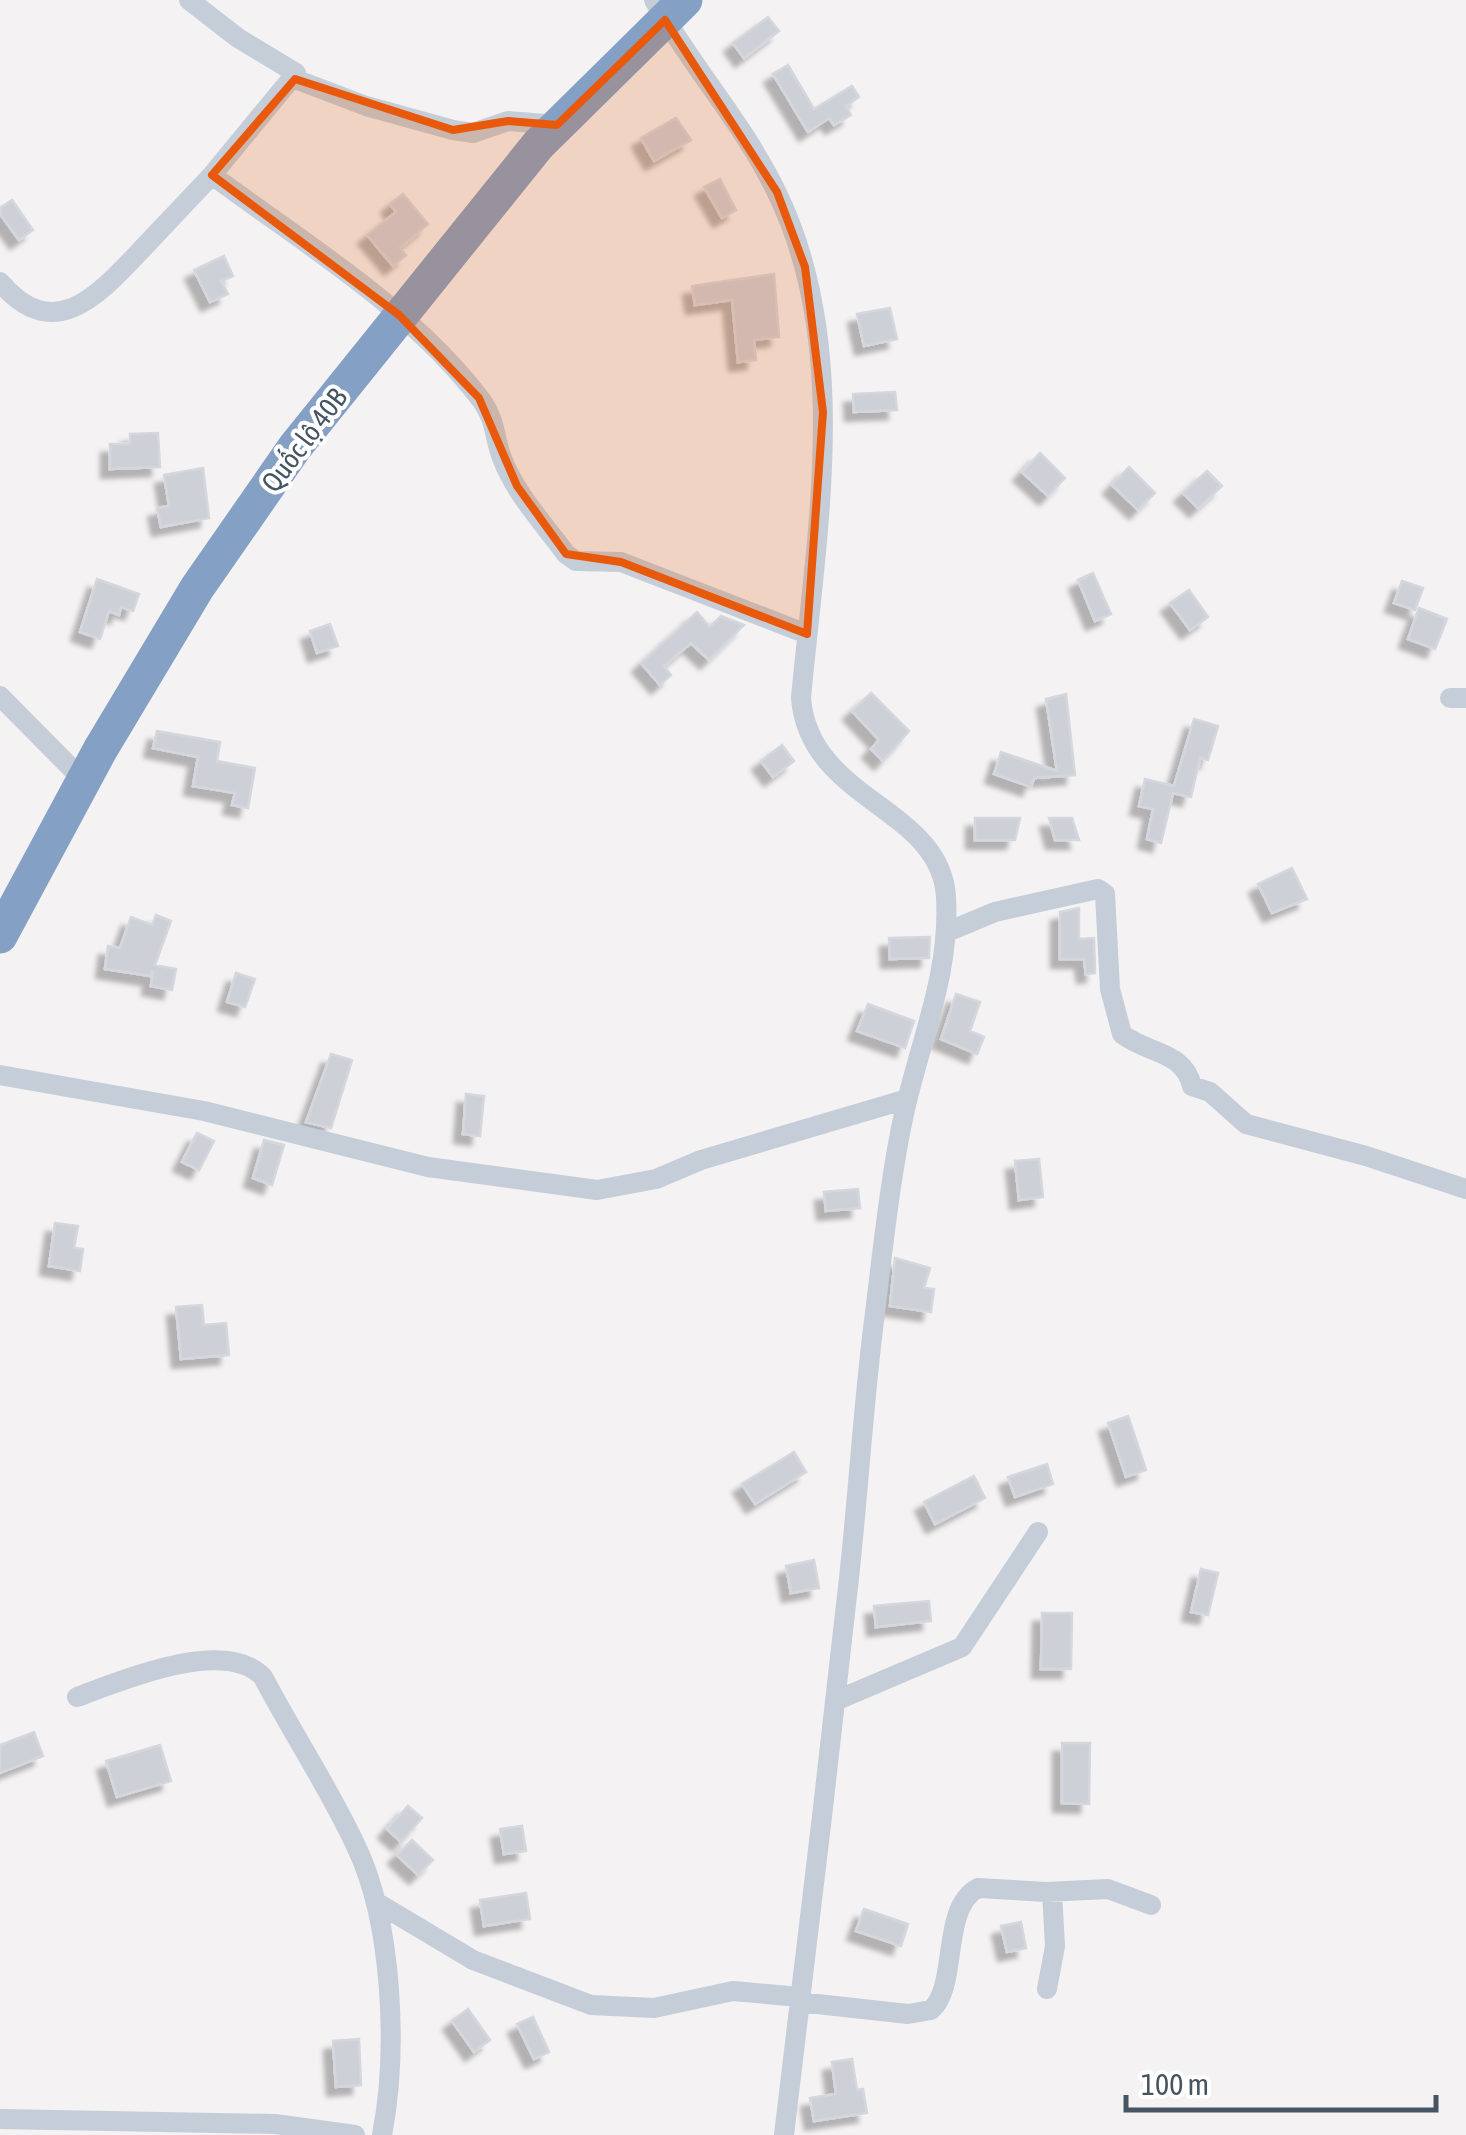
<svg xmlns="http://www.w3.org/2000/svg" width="1466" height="2135" font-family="'Asap Condensed',sans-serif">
	<defs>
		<filter id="shadow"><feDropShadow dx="-9" dy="9" stdDeviation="2.5" flood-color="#0004"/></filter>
	</defs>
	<rect width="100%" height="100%" fill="#f4f2f2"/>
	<!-- building -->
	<path fill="#ced0d8" stroke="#d5d7de" stroke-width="2.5" filter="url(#shadow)" d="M 768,17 L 779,31 L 744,58 L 733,43 Z
		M 788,65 L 814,109 L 852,86 L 859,97 L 846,106 L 851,115 L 834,125 L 829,118 L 808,132 L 773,74 Z
		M 676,118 L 691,140 L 654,161 L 641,138 Z
		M 720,179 L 736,210 L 722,218 L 704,187 Z
		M 403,194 L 428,224 L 400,248 L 406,255 L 393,266 L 367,235 L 396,212 L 390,204 Z
		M 12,200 L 33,230 L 19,240 L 0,214 L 0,208 Z
		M 224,256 L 233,276 L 221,281 L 228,294 L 210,302 L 194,270 Z
		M 774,274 L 779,337 L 754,340 L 756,360 L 738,362 L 732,300 L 695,305 L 692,286 Z
		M 890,308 L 897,339 L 864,346 L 857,314 Z
		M 895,392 L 897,410 L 854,412 L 853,394 Z
		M 158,433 L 160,467 L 110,469 L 110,444 L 130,444 L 130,434 Z
		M 1040,453 L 1065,478 L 1048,496 L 1022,472 Z
		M 1129,467 L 1155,493 L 1138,510 L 1112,485 Z
		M 203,468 L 209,518 L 161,527 L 157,508 L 169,506 L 164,475 Z
		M 1207,471 L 1222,486 L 1198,508 L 1183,493 Z
		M 1093,573 L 1111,614 L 1095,621 L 1078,580 Z
		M 97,579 L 139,594 L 133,611 L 121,607 L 119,615 L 109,611 L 100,639 L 80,632 Z
		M 1402,581 L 1423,588 L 1415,610 L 1394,603 Z
		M 1189,590 L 1208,617 L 1190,630 L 1170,603 Z
		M 1419,608 L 1447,619 L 1435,649 L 1408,639 Z
		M 697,612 L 710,627 L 721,616 L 744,625 L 709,660 L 691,643 L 664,666 L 671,675 L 660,685 L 641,663 Z
		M 330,624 L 338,646 L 317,653 L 310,631 Z
		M 871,693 L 909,731 L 883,761 L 871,749 L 879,740 L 852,711 Z
		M 1066,694 L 1075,775 L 1034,778 L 1031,787 L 994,774 L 1001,752 L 1057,771 L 1046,699 Z
		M 1194,719 L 1218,726 L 1208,760 L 1200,758 L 1191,797 L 1173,793 L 1161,843 L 1147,839 L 1153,809 L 1139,806 L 1145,779 L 1174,786 Z
		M 157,731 L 220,742 L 217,761 L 255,768 L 248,808 L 232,805 L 235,793 L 193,786 L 198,757 L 153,748 Z
		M 782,745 L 794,761 L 773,777 L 761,761 Z
		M 975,818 L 1020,818 L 1015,840 L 975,840 Z
		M 1049,818 L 1072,818 L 1079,840 L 1055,840 Z
		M 1292,868 L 1307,899 L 1272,913 L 1258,884 Z
		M 1079,908 L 1079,939 L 1094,938 L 1095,973 L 1086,974 L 1084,959 L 1060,959 L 1060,912 Z
		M 156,915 L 171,921 L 155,965 L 176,969 L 172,990 L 151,986 L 153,971 L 151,976 L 105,969 L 108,946 L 120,948 L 131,917 L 152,925 Z
		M 930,937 L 929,958 L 890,959 L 889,938 Z
		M 236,973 L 255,979 L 245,1007 L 227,1002 Z
		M 956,994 L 980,1002 L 970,1031 L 984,1037 L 977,1054 L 941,1039 Z
		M 868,1004 L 914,1021 L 905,1048 L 857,1031 Z
		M 331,1054 L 352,1060 L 331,1128 L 306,1122 Z
		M 466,1094 L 484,1096 L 480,1136 L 463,1134 Z
		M 197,1133 L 214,1141 L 199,1170 L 182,1162 Z
		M 264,1140 L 284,1145 L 272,1185 L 253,1178 Z
		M 1039,1159 L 1043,1197 L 1019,1200 L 1015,1161 Z
		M 858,1189 L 860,1208 L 826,1211 L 824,1192 Z
		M 55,1223 L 78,1226 L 74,1248 L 83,1249 L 80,1271 L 49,1266 Z
		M 895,1258 L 930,1268 L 924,1288 L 934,1289 L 931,1312 L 890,1306 Z
		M 202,1305 L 204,1325 L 226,1323 L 229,1355 L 181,1359 L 176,1307 Z
		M 1128,1416 L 1146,1470 L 1126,1477 L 1108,1423 Z
		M 794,1452 L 806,1472 L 755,1504 L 742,1484 Z
		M 1047,1464 L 1053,1484 L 1015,1497 L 1008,1477 Z
		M 974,1476 L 985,1498 L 935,1524 L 924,1502 Z
		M 814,1560 L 819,1588 L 791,1593 L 786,1566 Z
		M 1201,1569 L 1218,1573 L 1208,1615 L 1191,1612 Z
		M 929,1601 L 931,1621 L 876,1627 L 874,1606 Z
		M 1042,1613 L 1072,1613 L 1071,1669 L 1041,1669 Z
		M 34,1732 L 43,1756 L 0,1773 L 0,1745 Z
		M 1062,1743 L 1090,1743 L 1089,1804 L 1062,1803 Z
		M 160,1745 L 171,1781 L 117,1797 L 106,1761 Z
		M 408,1806 L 422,1818 L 401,1842 L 387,1829 Z
		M 522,1826 L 526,1851 L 504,1854 L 500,1829 Z
		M 412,1840 L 433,1860 L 418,1875 L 397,1855 Z
		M 526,1893 L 530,1919 L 484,1926 L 480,1900 Z
		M 864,1909 L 908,1924 L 901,1946 L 856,1931 Z
		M 1021,1922 L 1026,1948 L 1007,1952 L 1001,1926 Z
		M 468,2009 L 490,2040 L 474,2052 L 452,2021 Z
		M 533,2017 L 549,2052 L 534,2059 L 517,2024 Z
		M 359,2039 L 361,2085 L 336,2087 L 333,2041 Z
		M 852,2059 L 857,2090 L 863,2089 L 867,2113 L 814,2121 L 810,2098 L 836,2094 L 832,2062 Z"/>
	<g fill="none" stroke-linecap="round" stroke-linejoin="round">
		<!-- street -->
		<path stroke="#c5cdd8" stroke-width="20" d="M 189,0 L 238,38 L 296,73 L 212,175 C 303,243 412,308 482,401 C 496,421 494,437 502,458 C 515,493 544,524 566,554 L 576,561 L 621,562 L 807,634
			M 654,0 C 691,66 744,124 777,193 C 852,347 816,534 801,698 C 809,801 941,807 946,897 C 950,969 925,1028 908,1097 C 891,1165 882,1257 873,1329 C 863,1411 858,1495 849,1578 C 829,1764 806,1949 784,2135
			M 295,79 L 366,106 L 453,130 L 473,133 L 508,121 L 557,125
			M 0,282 C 55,347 100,293 143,248 C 166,224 189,199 212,175
			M 0,696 L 84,781
			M 1450,698 L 1466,698
			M 947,932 L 995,912 L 1098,889 L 1105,894 L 1110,989 L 1122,1034 C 1147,1054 1183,1050 1192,1086 L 1210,1092 L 1246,1124 L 1366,1156 L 1466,1189
			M 0,1075 L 204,1111 L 428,1167 L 597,1190 L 656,1179 L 701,1160 L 907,1099
			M 77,1697 C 120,1681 225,1636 263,1677 C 293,1734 329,1788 356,1846 C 393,1923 398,2052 382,2135
			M 835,1701 L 962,1647 L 1038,1532
			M 376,1902 L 473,1960 L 591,2005 L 654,2008 L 733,1991 L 800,1997
			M 1047,1989 L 1055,1946 L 1052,1892
			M 799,2002 L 908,2014 L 931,2010 C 959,1986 940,1908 978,1888 L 1046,1892 L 1108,1889 L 1151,1905
			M 0,2119 L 275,2124 L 355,2135"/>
		<!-- highway -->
		<path stroke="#85a0c5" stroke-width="35" d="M 0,936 L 100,750 L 197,588 L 295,447 L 538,145 L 685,0"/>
	</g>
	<!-- marked area -->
	<path fill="#e8590c" fill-opacity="0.2" stroke="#e8590c" stroke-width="8" stroke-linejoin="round" d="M 665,20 L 777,192 L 805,267 L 823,412 L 807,634 L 621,562 L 566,554 L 517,486 L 479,398 L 399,315 L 212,175 L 295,79 L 453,130 L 508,121 L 557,125 Z"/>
	<g text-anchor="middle" stroke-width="8" stroke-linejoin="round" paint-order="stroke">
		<!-- street labels -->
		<g font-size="28" fill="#475462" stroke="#fff">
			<text transform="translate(304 440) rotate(-53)" y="10">Quốc lộ 40B</text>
		</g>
	</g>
	<!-- scale -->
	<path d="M1126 2095v15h310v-15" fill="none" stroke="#475462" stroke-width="5"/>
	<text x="1141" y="2095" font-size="30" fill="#475462" stroke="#ffffff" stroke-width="8" paint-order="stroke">100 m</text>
</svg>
